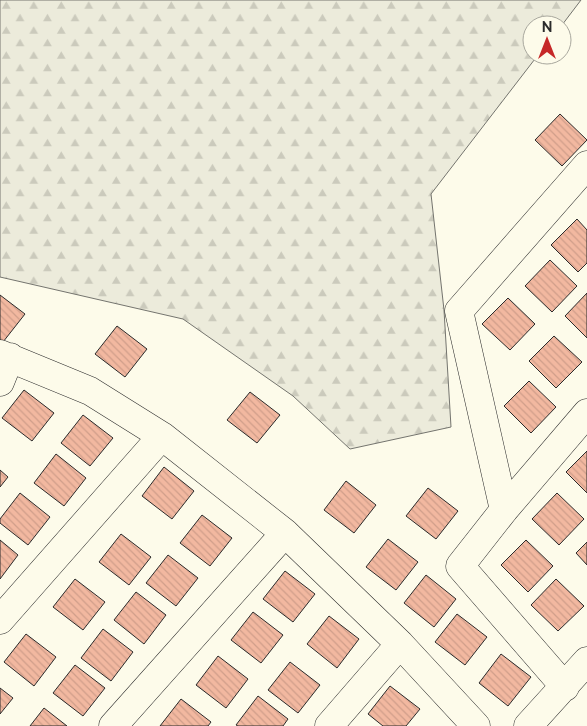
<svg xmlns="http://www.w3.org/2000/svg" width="587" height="726" font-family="Raleway,sans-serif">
	<defs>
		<pattern id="forest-firs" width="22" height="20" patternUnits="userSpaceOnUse" patternTransform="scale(1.25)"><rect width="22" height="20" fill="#ecebdb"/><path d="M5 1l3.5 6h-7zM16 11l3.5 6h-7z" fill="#cbcabc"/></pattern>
		<pattern id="building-back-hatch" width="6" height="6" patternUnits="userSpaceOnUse" patternTransform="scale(1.25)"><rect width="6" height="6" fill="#f2b8a0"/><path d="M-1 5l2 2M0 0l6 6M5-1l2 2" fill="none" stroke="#d09e8a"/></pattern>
	</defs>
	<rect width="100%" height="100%" fill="#fdfbea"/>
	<!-- forest -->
	<path fill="url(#forest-firs)" stroke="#74746e" d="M 0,0 L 581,0 L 562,25 L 532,25 L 532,55 L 538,55 L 431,194 L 444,310 L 451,427 L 350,449 L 293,396 L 183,319 L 0,277 Z"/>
	<!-- building -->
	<path fill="url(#building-back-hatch)" stroke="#2b2b2b" d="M 560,114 L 587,140 L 562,166 L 535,140 Z
		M 577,219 L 587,230 L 587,263 L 578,272 L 551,245 Z
		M 550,260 L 577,286 L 552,312 L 525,286 Z
		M 587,293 L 587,338 L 565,316 Z
		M 0,295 L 25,314 L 3,342 L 0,340 Z
		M 508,298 L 535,324 L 510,350 L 482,324 Z
		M 117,326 L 147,349 L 125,377 L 95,354 Z
		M 554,336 L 582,362 L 556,388 L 529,361 Z
		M 529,381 L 556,407 L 531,433 L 504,406 Z
		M 24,390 L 54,413 L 32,441 L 2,418 Z
		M 250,392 L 280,415 L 257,443 L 227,420 Z
		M 83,415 L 113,438 L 90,466 L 61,443 Z
		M 587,451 L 587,493 L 566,472 Z
		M 56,454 L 86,478 L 64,506 L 34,483 Z
		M 164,467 L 194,491 L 172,519 L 142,496 Z
		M 0,470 L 8,477 L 0,487 Z
		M 346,481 L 376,505 L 354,533 L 324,510 Z
		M 428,488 L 458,511 L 436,539 L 406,516 Z
		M 20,493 L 50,517 L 28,545 L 0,523 L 0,519 Z
		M 557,493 L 584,519 L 559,545 L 532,519 Z
		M 202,515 L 232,538 L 210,566 L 180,543 Z
		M 121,534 L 151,557 L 129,585 L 99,562 Z
		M 388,539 L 418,562 L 396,590 L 366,567 Z
		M 0,540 L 18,555 L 0,579 Z
		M 526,540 L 553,566 L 528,592 L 501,565 Z
		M 587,542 L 587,565 L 576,553 Z
		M 168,555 L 198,578 L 176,606 L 146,583 Z
		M 285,571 L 315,594 L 293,622 L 263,599 Z
		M 426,575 L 456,599 L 434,627 L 404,603 Z
		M 75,579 L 105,602 L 83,630 L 53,607 Z
		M 556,579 L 584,606 L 558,631 L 531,605 Z
		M 136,592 L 166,615 L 144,644 L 114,620 Z
		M 253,612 L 283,635 L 261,663 L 231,640 Z
		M 457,614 L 487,637 L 465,665 L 435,642 Z
		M 329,616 L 359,639 L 337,668 L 307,644 Z
		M 103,629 L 133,652 L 111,681 L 81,658 Z
		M 26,634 L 56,657 L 34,686 L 4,662 Z
		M 501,654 L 531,677 L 508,706 L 479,683 Z
		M 218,656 L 248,679 L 226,708 L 196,685 Z
		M 290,662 L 320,685 L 298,713 L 268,690 Z
		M 75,665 L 105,688 L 83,716 L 53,693 Z
		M 390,686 L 420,709 L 406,726 L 383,726 L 368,714 Z
		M 0,688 L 13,698 L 0,714 Z
		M 258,696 L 288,719 L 283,726 L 238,726 L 236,725 Z
		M 181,699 L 211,722 L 208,726 L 160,726 Z
		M 44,708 L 67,726 L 30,726 Z"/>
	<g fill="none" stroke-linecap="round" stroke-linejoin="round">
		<defs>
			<path id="minor" d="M 0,354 L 90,391 L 162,436 L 285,533 L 400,644 L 476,726
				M 0,382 L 10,357
				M 504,510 L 587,413
				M 0,620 L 162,436
				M 565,687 L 460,566 L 504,510 L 459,311 L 587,165
				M 113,726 L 285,533
				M 329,726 L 400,644
				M 528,726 L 587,661"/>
		</defs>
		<!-- minor casing -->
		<use href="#minor" stroke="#2b2b2b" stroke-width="29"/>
		<!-- minor -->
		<use href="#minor" stroke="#fdfbea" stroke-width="28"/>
	</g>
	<!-- north arrow -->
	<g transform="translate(547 40)"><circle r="24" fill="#fdfbea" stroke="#a9a89e"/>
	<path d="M0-4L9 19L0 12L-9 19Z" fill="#c62828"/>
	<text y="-8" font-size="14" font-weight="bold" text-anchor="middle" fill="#2b2b2b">N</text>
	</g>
</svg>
